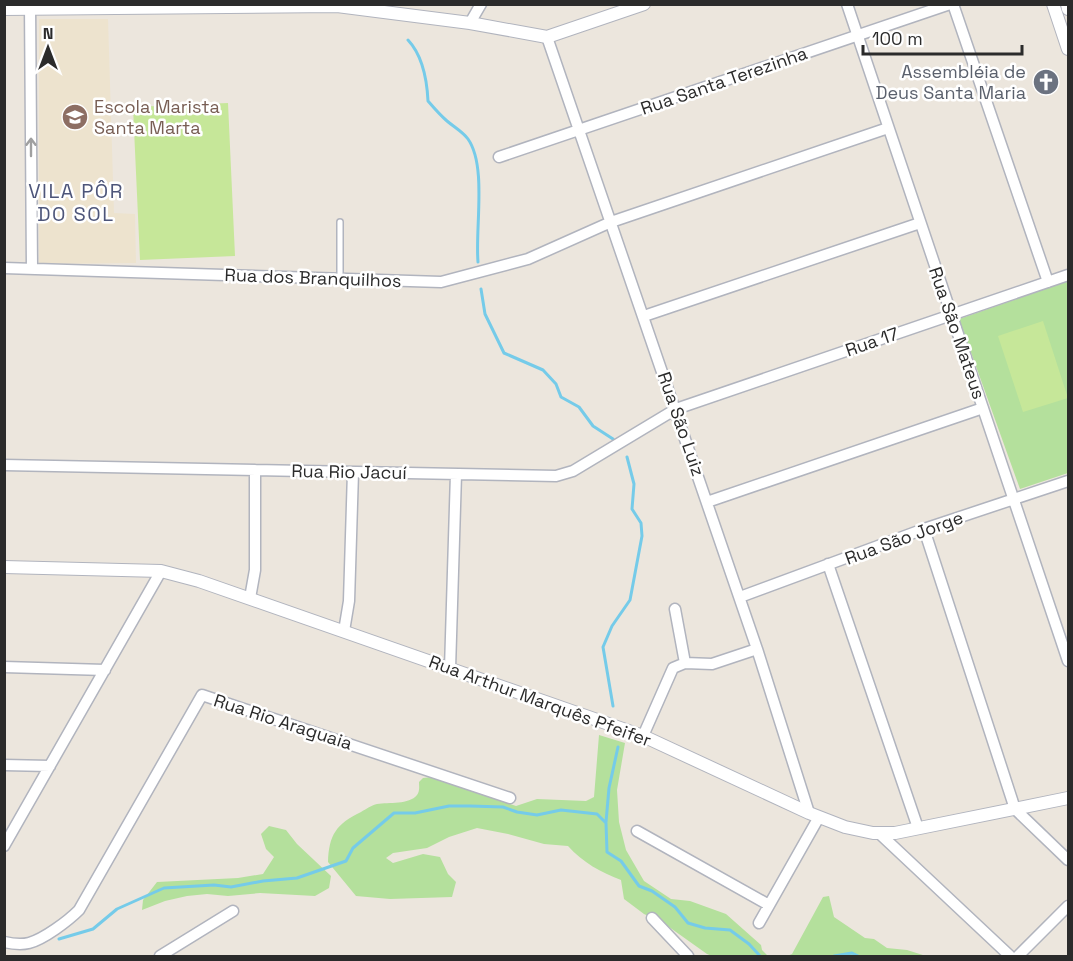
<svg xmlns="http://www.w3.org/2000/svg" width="1073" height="961" font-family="'Space Grotesk',sans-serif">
	<rect width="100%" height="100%" fill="#ece6dd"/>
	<!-- education -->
	<path fill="#ede3ce" d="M 39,19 L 108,19 L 114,213 L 135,214 L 136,263 L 39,264 Z"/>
	<!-- green -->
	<path fill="#b4e09c" d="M 1068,281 L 1068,473 L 1020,489 L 959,319 Z
		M 599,735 L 625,743 L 617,790 L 619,822 L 626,850 L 644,881 L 671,899 L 690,901 L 726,914 L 761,945 L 762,950 L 768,956 L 712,956 L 707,954 L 662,922 L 644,914 L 624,899 L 621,880 C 601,872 583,863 568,846 L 544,844 L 508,834 L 477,828 L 449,837 L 427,848 L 393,853 L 386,858 L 393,863 L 423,854 L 440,857 L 448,874 L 456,882 L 452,897 L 390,899 L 356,896 L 328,862 C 329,835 336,824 361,812 C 366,809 372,805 377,804 C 389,802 409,805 417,795 C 420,791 419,786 419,782 L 423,778 L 432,777 L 516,806 L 537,799 L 586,801 L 594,797 Z
		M 269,826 L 286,830 L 297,844 L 331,876 L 329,888 L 315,896 L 260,893 L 228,896 L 207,894 L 187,896 L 165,901 L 142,910 L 143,900 L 157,882 L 238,878 L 263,874 L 274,857 L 266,849 L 261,834 Z
		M 829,896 L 834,917 L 865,938 L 874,939 L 887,948 L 907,950 L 926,956 L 787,956 L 792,954 L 823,897 Z"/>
	<!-- pitch -->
	<path fill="#c6e799" d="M 228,103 L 235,256 L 140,260 L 133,107 Z
		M 1043,321 L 1068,398 L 1023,412 L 998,336 Z"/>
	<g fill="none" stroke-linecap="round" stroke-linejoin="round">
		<!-- stream -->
		<path stroke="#75cbe9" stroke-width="3" d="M 408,40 C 423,56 427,80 428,101 C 434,108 440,115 447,121 C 454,127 463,132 468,139 C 487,166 475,228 478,262
			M 481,289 L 485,314 L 504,353 L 543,370 L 556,384 L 561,397 L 579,407 L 593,426 L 613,439
			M 613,706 L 603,647 L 612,626 L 630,600 L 642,536 L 641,523 L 632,509 L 634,484 L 627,457
			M 606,822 L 609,788 L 618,747
			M 59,939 L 93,929 L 117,909 L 164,888 L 214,885 L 231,887 L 263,881 L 297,878 L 346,861 L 353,848 L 394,813 L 415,813 L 449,806 L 470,806 L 503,807 L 517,812 L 537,815 L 561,810 L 597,814 L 606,823 L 607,852 L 621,861 L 639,886 L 652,891 L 675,907 L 688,923 L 705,928 L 730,930 L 749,944 L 760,956
			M 834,956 L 852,953 L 858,956"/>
		<defs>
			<path id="service" d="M 340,222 L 340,279"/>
			<path id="minor" d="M 30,4 L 32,269
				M 847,4 L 1068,661
				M 953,4 L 1048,282
				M 470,23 L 481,4
				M 547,37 L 757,649 L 809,813
				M 499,157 L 950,4
				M 4,268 L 441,282 L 528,259 L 611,222 L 888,128
				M 644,316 L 920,223
				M 4,465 L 556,476 L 573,471 L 676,409 L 1068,275
				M 707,502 L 983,408
				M 924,529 L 1015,809 L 1068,860
				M 828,564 L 918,828
				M 740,597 L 924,529 L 1068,481
				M 250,598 L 255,570 L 255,470
				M 675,609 L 685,663
				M 344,631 L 349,601 L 353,472
				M 685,663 L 712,664 L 757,649
				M 4,667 L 105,670
				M 450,669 L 456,474
				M 643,736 L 673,668 L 685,663
				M 4,765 L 50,766
				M 637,831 L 769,905
				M 880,834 L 1010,956
				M 4,846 L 161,571
				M 652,918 L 688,956
				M 759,923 L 819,817
				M 4,942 C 13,944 21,945 29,943 C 44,939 68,921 79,910 L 202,695 L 510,798
				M 160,956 L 233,911
				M 1018,956 L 1068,906"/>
			<path id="tertiary" d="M 1053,4 L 1068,49
				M 1067,4 L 1068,9
				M 4,9 L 337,6 L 470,23 L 547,37 L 644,4
				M 4,567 L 161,571 L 199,581 L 643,736 L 809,813 L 845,827 L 873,833 L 895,833 L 1068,798"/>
		</defs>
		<!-- service casing -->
		<use href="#service" stroke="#b1b4be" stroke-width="8"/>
		<!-- minor casing -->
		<use href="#minor" stroke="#b1b4be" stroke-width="13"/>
		<!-- tertiary casing -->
		<use href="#tertiary" stroke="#b1b4be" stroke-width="14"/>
		<!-- service -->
		<use href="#service" stroke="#fff" stroke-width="5"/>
		<!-- minor -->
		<use href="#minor" stroke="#fff" stroke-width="10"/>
		<!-- tertiary -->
		<use href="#tertiary" stroke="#fff" stroke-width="12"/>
	</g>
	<!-- one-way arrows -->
	<defs><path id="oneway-shaft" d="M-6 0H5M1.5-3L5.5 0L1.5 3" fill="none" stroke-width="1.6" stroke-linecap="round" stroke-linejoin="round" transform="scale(1.5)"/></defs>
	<use stroke="#a0a0a0" href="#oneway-shaft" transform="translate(31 147) rotate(-90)"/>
	<!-- icons -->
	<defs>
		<symbol id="church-disc" viewBox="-11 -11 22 22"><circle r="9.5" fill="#6b7280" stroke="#fff"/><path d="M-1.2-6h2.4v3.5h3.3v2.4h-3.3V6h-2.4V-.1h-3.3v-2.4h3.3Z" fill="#fff"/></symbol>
		<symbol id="school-disc" viewBox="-11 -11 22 22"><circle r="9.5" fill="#8d6e63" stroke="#fff"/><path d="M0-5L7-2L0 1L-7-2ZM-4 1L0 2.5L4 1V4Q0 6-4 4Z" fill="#fff"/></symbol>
	</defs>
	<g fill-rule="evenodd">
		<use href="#church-disc" x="1031" y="67" width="30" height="30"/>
		<use href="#school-disc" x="60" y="102" width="30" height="30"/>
	</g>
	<g text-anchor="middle" stroke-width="5" stroke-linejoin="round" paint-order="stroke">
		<!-- worship labels -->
		<g font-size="18" fill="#5b616d" stroke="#fff" text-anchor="end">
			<text x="1026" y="78">Assembléia de<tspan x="1026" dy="21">Deus Santa Maria</tspan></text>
		</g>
		<!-- street labels -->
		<g font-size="18" fill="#2b2b2b" stroke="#fff">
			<text transform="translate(724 81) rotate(-19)" y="6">Rua Santa Terezinha</text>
			<text transform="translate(313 278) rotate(2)" y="6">Rua dos Branquilhos</text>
			<text transform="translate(957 333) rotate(71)" y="6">Rua São Mateus</text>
			<text transform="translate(872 342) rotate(-19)" y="6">Rua 17</text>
			<text transform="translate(681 424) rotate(71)" y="6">Rua São Luiz</text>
			<text transform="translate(349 472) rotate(1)" y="6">Rua Rio Jacuí</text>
			<text transform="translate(904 538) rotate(-20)" y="6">Rua São Jorge</text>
			<text transform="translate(540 701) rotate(20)" y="6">Rua Arthur Marquês Pfeifer</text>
			<text transform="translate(283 722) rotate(18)" y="6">Rua Rio Araguaia</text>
		</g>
		<!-- education labels -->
		<g font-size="18" fill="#785e54" stroke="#fff" text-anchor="start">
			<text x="94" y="113">Escola Marista<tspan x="94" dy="21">Santa Marta</tspan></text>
		</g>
		<!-- neighbourhood labels -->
		<g font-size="20" letter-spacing="1.5" fill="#4d5579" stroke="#fff">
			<text x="76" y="198">VILA PÔR<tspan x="76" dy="23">DO SOL</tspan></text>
		</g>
	</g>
	<!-- border -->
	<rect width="1073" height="961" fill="none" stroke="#2b2b2b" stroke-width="12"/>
	<!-- north arrow -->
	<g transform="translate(48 48)" stroke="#ffffff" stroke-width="4.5" paint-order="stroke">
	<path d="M0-4.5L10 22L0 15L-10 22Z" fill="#2b2b2b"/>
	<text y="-9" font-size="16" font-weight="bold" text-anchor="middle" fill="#2b2b2b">N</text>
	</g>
	<!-- scale -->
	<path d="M863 45v9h159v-9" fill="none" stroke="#2b2b2b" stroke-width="3"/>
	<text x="872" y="45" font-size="18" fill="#2b2b2b" stroke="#ffffff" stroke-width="4.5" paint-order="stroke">100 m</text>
</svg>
